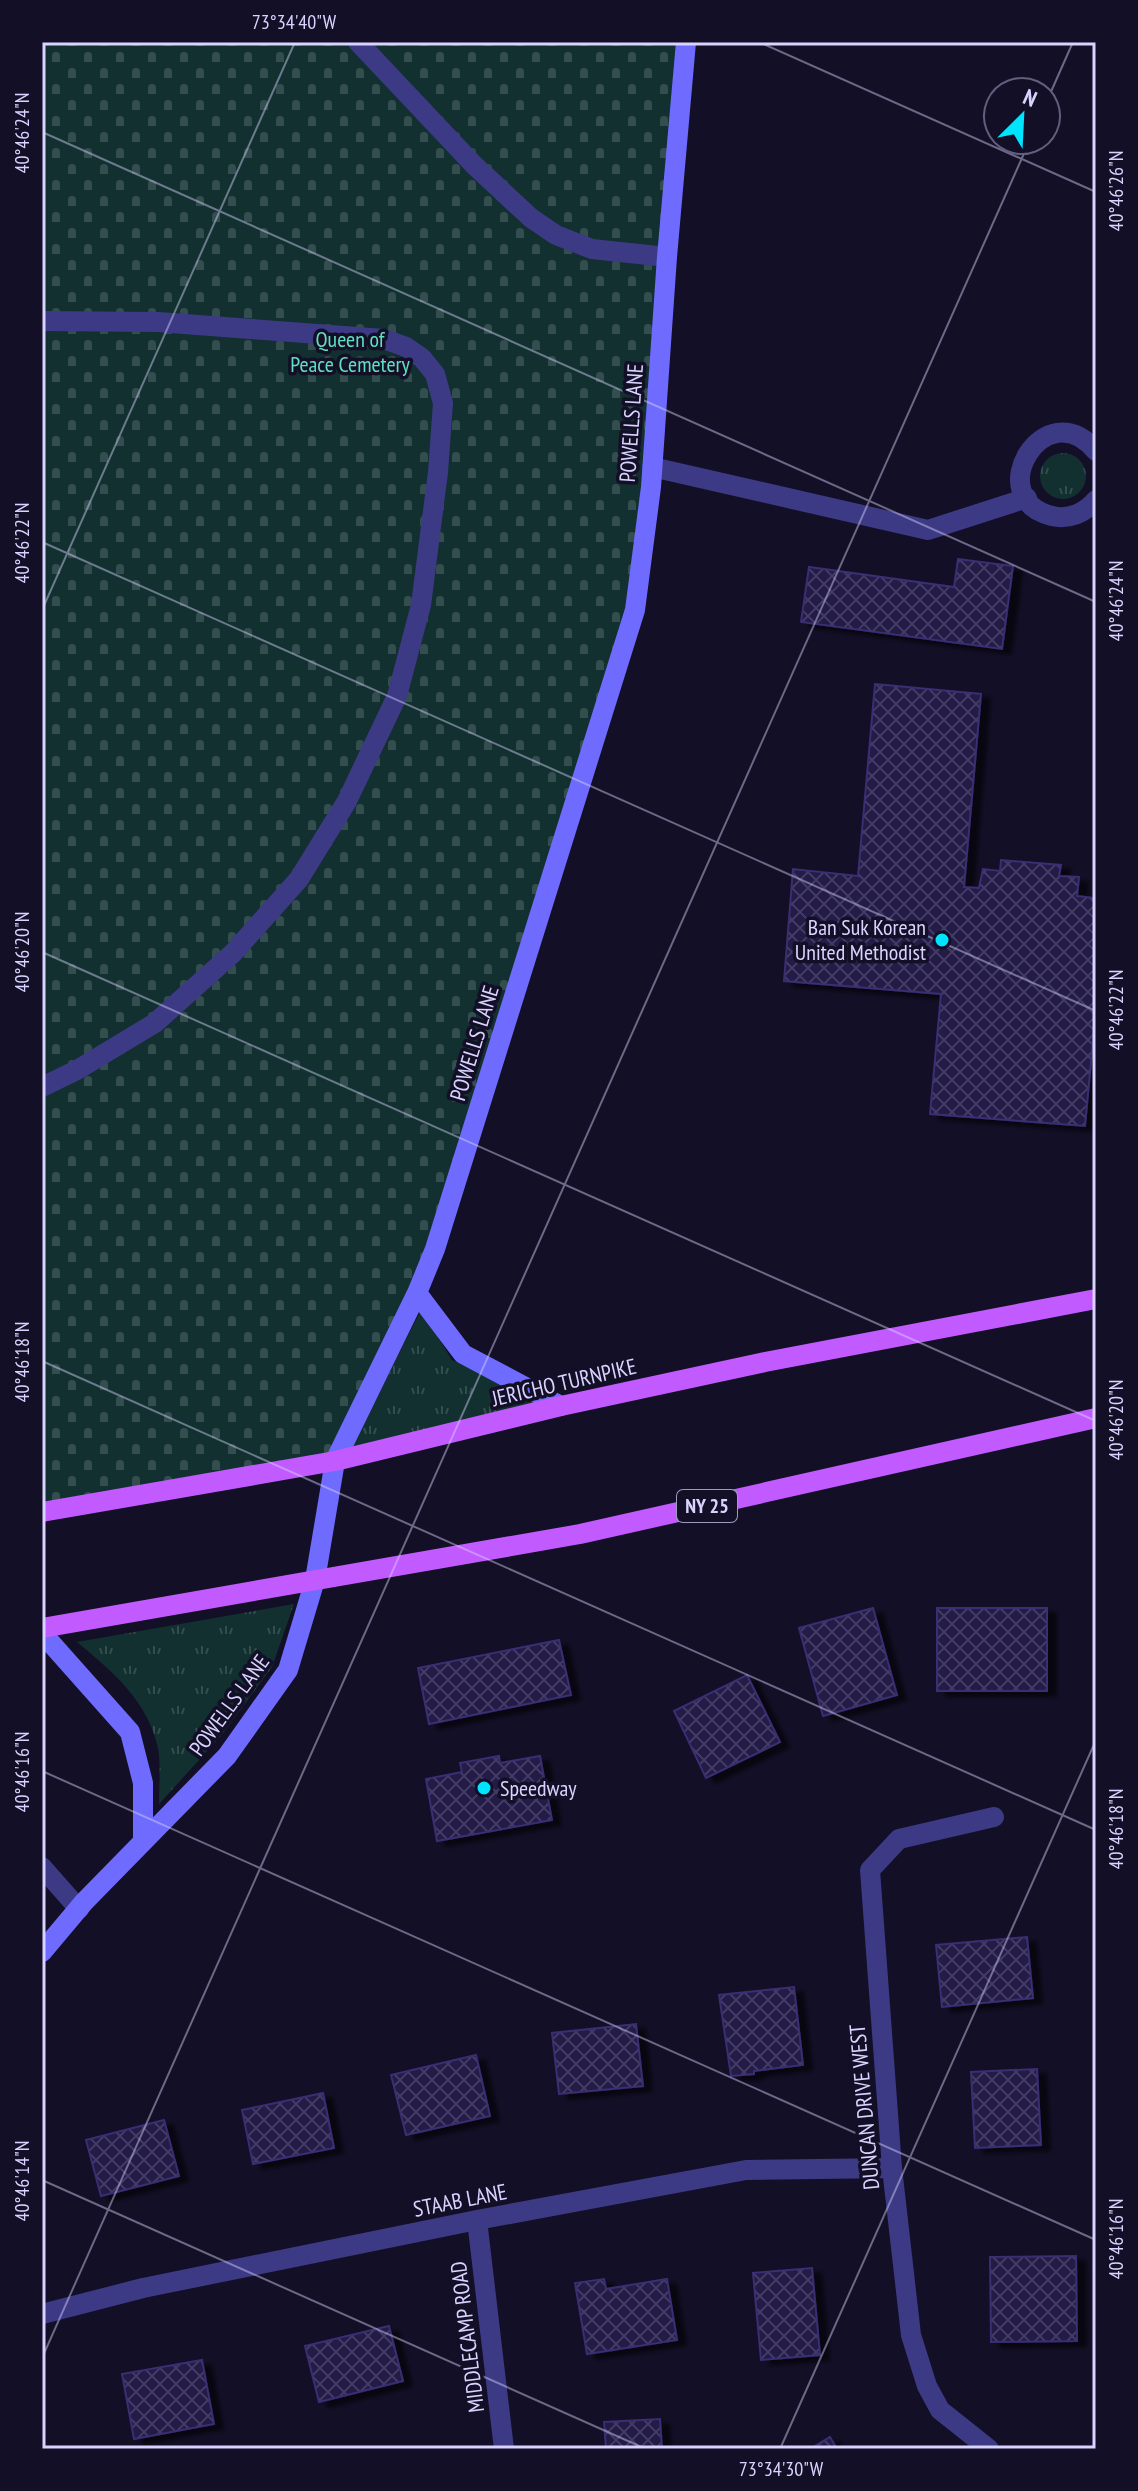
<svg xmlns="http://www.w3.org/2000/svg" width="1138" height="2491" font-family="'PT Sans Narrow',sans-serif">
	<defs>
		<pattern id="grass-tufts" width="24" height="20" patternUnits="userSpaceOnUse" patternTransform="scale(2)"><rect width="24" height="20" fill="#12302f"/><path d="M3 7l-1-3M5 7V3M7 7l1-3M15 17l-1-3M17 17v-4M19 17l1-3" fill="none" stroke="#344d4e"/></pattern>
		<pattern id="cemetery-stones" width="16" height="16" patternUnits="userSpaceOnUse" patternTransform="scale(2)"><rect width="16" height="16" fill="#12302f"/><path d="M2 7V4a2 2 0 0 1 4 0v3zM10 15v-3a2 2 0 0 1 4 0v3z" fill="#344d4e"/></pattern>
		<pattern id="building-cross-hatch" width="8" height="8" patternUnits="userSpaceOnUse" patternTransform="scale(2)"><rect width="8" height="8" fill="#241b47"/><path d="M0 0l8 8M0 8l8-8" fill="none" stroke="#433b63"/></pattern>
		<filter id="shadow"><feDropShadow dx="9" dy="5" stdDeviation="2" flood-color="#0009"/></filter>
	</defs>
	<rect width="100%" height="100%" fill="#130f26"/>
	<!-- grass -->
	<path fill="url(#grass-tufts)" d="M1040 476a23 23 0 1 1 46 0a23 23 0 1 1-46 0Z
		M 421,1310 L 452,1360 L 544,1404 L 351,1448 Z
		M 294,1604 L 272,1667 L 221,1736 L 159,1804 C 159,1787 161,1766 158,1748 C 148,1701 112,1671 77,1642 Z"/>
	<!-- cemetery -->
	<path fill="url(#cemetery-stones)" d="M 42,42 L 686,42 L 635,610 L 435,1249 L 335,1461 L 42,1512 Z"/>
	<!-- building -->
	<path fill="url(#building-cross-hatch)" stroke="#3b2d73" stroke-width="2" filter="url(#shadow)" d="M 958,559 L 1013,566 L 1002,649 L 801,622 L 809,567 L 954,587 Z
		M 875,684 L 981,694 L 964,887 L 979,888 L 983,869 L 1000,871 L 1001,860 L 1061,865 L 1059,876 L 1079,877 L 1077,896 L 1094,898 L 1096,875 L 1096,1008 L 1085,1126 L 930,1114 L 941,994 L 784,981 L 793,869 L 858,876 Z
		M 873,1608 L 897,1695 L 823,1716 L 799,1628 Z
		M 937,1608 L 1047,1608 L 1047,1691 L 937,1691 Z
		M 559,1640 L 571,1695 L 429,1724 L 418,1668 Z
		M 747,1675 L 780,1742 L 706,1778 L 674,1711 Z
		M 499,1756 L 500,1763 L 540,1756 L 552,1820 L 437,1841 L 426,1779 L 462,1772 L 460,1763 Z
		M 1027,1937 L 1033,1998 L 942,2007 L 936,1945 Z
		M 794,1987 L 803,2065 L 754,2071 L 754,2074 L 731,2076 L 719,1995 Z
		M 636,2024 L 643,2086 L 559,2094 L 552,2033 Z
		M 476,2055 L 490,2116 L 406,2135 L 391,2075 Z
		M 1037,2069 L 1041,2145 L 975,2148 L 971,2072 Z
		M 323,2093 L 334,2148 L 253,2164 L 242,2110 Z
		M 164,2120 L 179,2176 L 101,2196 L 86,2140 Z
		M 1076,2256 L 1077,2341 L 991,2342 L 990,2257 Z
		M 812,2268 L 820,2355 L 761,2360 L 753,2273 Z
		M 604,2279 L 606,2289 L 667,2279 L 677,2340 L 587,2354 L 575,2283 Z
		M 389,2326 L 403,2381 L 319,2402 L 305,2346 Z
		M 202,2360 L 214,2424 L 134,2439 L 122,2374 Z
		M 660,2419 L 662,2449 L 606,2449 L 604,2422 Z
		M 830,2437 L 837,2449 L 810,2449 Z"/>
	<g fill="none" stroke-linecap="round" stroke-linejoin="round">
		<!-- lane -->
		<path stroke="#3d3a85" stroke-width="20" d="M 358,42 L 474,165 L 531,218 L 556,235 L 592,249 L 667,257
			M 42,321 L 158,322 L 384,339 L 406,347 L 422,358 L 435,374 L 443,403 L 438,472 L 421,605 L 397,696 L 347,801 L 299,879 L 233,953 L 155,1023 L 77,1070 L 42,1087
			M 1096,451 C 1045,390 980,498 1052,516 C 1069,520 1085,513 1096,500
			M 652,467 L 928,530 L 1027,498
			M 42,1867 L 79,1909"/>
		<!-- street -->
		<path stroke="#3d3a85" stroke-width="20" d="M 477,2220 L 504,2449
			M 42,2314 L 143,2288 L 477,2220 L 746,2170 L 892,2168
			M 989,2449 L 940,2410 L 927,2386 L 911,2335 L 892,2168 L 870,1870 L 899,1839 L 994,1817"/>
		<!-- secondary -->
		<path stroke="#6f6bff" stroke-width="20" d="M 417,1293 L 463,1354 L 561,1406
			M 42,1633 L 130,1732 L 143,1783 L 143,1841
			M 42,1952 L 84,1902 L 227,1756 L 288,1670 L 315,1580 L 335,1461 L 417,1293 L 435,1249 L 635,610 L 651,487 L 667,257 L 686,42"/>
		<!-- primary -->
		<path stroke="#c25bff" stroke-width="20" d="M 42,1512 L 335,1461 L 561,1406 L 765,1362 L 1096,1299
			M 42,1628 L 580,1534 L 1096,1418"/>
	</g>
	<!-- ticks -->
	<path fill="none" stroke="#d9d4ff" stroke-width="2" stroke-opacity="0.45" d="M 759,42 L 1096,192M 1046,103 L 1073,42M 42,132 L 1096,602M 42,542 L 1096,1011M 42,610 L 295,42M 42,952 L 1096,1421M 42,1361 L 1096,1830M 42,1771 L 1096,2240M 42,2180 L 646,2449M 42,2358 L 1030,140M 780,2449 L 1096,1740"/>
	<!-- markers -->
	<g fill="#00e5ff" stroke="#130f26" stroke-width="3">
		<circle cx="942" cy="940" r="8"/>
		<circle cx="484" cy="1788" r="8"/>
	</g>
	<g text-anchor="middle" stroke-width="7" stroke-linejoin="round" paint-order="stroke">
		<!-- shield labels -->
		<rect fill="#130f26" stroke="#9e99be" stroke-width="2" x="677" y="1490" width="60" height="32" rx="6"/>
		<g font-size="20" font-weight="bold" fill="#d9d4ff">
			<text x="707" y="1513">NY 25</text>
		</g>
		<!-- park labels -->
		<g font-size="22" fill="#5fe0c0" stroke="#130f26">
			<text x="350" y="347">Queen of<tspan x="350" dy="25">Peace Cemetery</tspan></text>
		</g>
		<!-- street labels -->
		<g font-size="22" fill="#d9d4ff" stroke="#130f26">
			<text transform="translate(631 423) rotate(-86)" y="8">POWELLS LANE</text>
			<text transform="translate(474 1043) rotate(-73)" y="8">POWELLS LANE</text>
			<text transform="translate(564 1382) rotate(-13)" y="8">JERICHO TURNPIKE</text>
			<text transform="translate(229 1705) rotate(-54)" y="8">POWELLS LANE</text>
			<text transform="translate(864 2107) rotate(-95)" y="8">DUNCAN DRIVE WEST</text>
			<text transform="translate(460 2200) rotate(-11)" y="8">STAAB LANE</text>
			<text transform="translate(467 2337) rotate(-97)" y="8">MIDDLECAMP ROAD</text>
		</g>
		<!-- poi labels -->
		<g font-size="22" fill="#d9d4ff" stroke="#130f26" text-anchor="end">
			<text x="926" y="935">Ban Suk Korean<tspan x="926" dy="25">United Methodist</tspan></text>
			<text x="500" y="1796" text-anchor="start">Speedway</text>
		</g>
	</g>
	<!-- border -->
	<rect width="1138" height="2491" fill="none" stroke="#130f26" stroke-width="88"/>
	<!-- north arrow -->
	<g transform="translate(1022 116) rotate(24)"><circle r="38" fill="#130f26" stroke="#625e7d" stroke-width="2"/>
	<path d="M0-6L14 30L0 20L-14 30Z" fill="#00e5ff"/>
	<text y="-12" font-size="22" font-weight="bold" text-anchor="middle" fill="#d9d4ff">N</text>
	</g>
	<rect x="44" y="44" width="1050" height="2403" fill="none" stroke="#d9d4ff" stroke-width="3"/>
	<g font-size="20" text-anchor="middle" fill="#d9d4ff">
		<text x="294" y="29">73°34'40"W</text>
		<text transform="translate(22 133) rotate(-90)" y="7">40°46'24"N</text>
		<text transform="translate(1116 191) rotate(-90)" y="7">40°46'26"N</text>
		<text transform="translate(22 543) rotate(-90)" y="7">40°46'22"N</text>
		<text transform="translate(1116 601) rotate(-90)" y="7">40°46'24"N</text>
		<text transform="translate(22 952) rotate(-90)" y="7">40°46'20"N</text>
		<text transform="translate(1116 1010) rotate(-90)" y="7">40°46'22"N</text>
		<text transform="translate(22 1362) rotate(-90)" y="7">40°46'18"N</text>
		<text transform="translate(1116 1420) rotate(-90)" y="7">40°46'20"N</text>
		<text transform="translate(22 1772) rotate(-90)" y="7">40°46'16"N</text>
		<text transform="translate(1116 1829) rotate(-90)" y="7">40°46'18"N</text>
		<text transform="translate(22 2181) rotate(-90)" y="7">40°46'14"N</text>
		<text transform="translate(1116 2239) rotate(-90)" y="7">40°46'16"N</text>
		<text x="781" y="2476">73°34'30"W</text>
	</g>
</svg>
